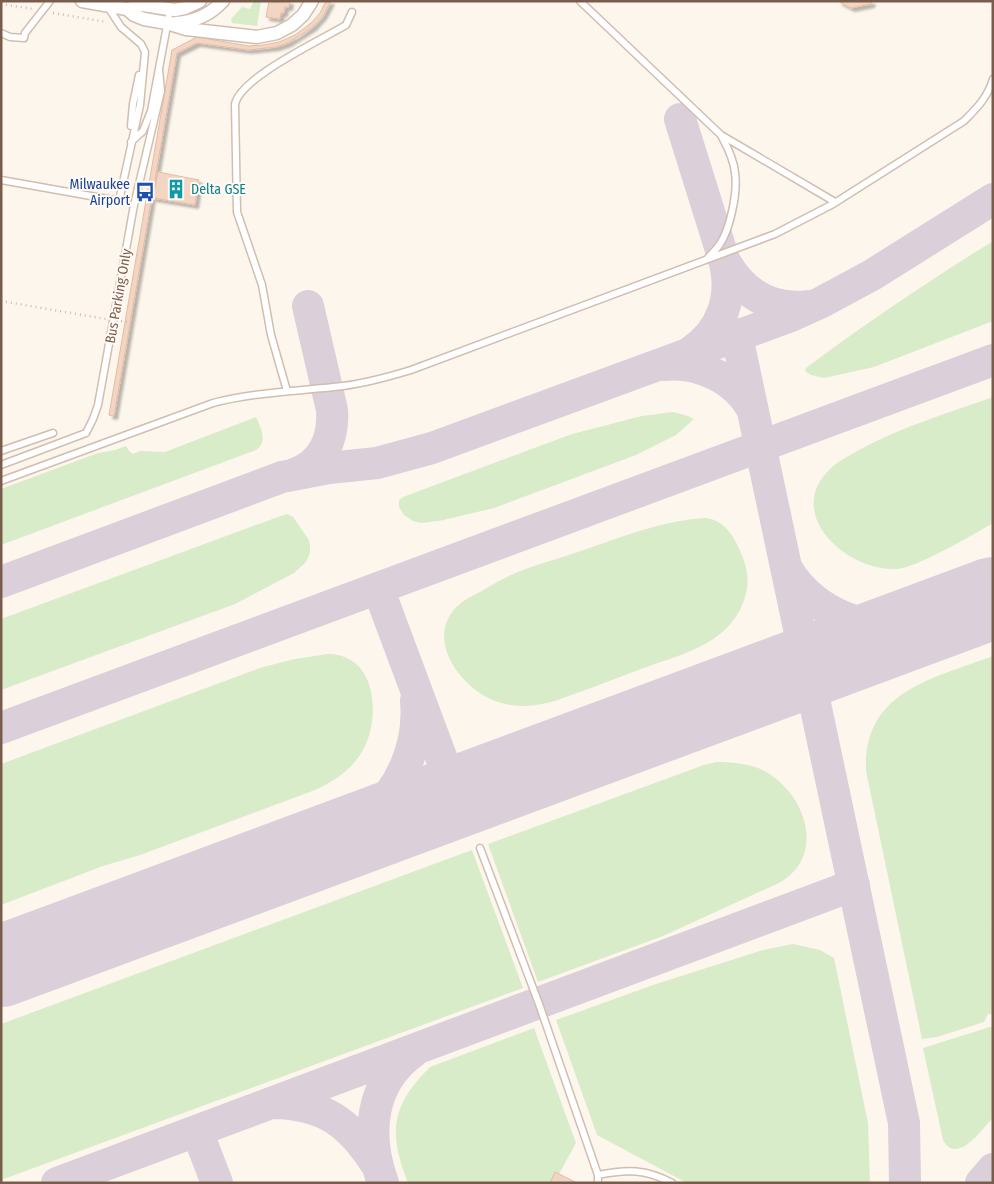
<svg xmlns="http://www.w3.org/2000/svg" width="994" height="1184" font-family="'Fira Sans Condensed',sans-serif">
	<defs>
		<filter id="shadow"><feDropShadow dx="3.5" dy="3.5" stdDeviation="1" flood-color="#0004"/></filter>
	</defs>
	<rect width="100%" height="100%" fill="#fdf6ec"/>
	<!-- green -->
	<path fill="#d8ecc9" d="M 254,1 L 261,1 L 257,26 L 232,23 L 231,19 L 242,7 L 250,9 Z
		M 993,241 L 993,321 L 874,367 L 824,378 L 811,375 L 805,371 L 806,368 C 866,323 929,281 993,241 Z
		M 993,397 L 993,523 C 973,535 918,567 897,569 C 847,572 783,514 830,469 C 838,461 849,456 859,450 C 901,427 948,413 993,397 Z
		M 673,412 L 688,416 L 694,419 L 676,435 L 636,455 L 494,508 L 439,521 L 421,523 L 413,521 L 404,515 L 399,507 L 399,500 L 403,497 L 572,434 L 642,416 Z
		M 256,417 C 261,428 268,442 256,450 L 1,545 L 1,489 L 98,453 L 115,450 L 126,446 L 129,451 L 133,454 L 140,451 L 165,452 Z
		M 287,514 L 293,517 L 309,540 L 310,546 L 310,553 L 306,562 L 294,573 L 235,604 L 1,690 L 1,619 L 278,517 Z
		M 706,518 C 727,521 736,540 743,558 C 749,574 749,587 743,603 C 727,645 679,655 641,669 C 612,680 583,691 555,701 C 534,707 516,708 495,701 C 463,689 427,644 453,611 C 460,602 470,597 480,592 C 491,585 502,579 513,574 C 534,565 557,559 578,552 C 620,538 662,520 706,518 Z
		M 328,654 C 376,654 381,715 364,748 C 354,768 335,781 315,790 L 140,855 L 103,866 L 1,905 L 1,764 L 263,667 L 295,659 Z
		M 993,656 L 993,921 L 991,924 L 993,926 L 993,1014 L 988,1014 L 984,1022 L 937,1037 L 922,1039 L 866,771 C 863,691 932,679 993,656 Z
		M 716,762 C 731,762 744,763 758,768 C 803,787 830,854 779,883 L 663,936 L 538,982 L 488,844 L 704,765 Z
		M 472,850 L 523,988 L 1,1180 L 1,1024 Z
		M 793,944 L 820,950 L 834,958 L 868,1123 L 870,1183 L 687,1183 L 597,1135 L 556,1020 L 656,984 L 763,950 Z
		M 993,1026 L 993,1118 C 982,1129 957,1166 943,1140 L 923,1048 Z
		M 534,1028 L 576,1143 L 559,1174 L 555,1172 L 550,1183 L 408,1183 C 388,1132 391,1106 430,1067 Z"/>
	<g fill="none" stroke-linecap="round" stroke-linejoin="round">
		<!-- taxiway -->
		<path stroke="#dbcfda" stroke-width="32" d="M 680,119 L 725,263 C 733,297 722,331 692,351
			M 723,258 C 741,292 769,311 808,306
			M 737,336 L 904,1123 L 905,1183
			M 664,365 C 698,361 737,379 753,411
			M 294,474 C 323,465 334,438 332,410 L 308,306
			M 787,569 C 814,614 873,637 924,623 C 932,622 938,617 945,613 C 961,605 977,596 993,588
			M 1,582 L 282,477 L 329,468 L 377,463 L 432,448 L 791,316 L 820,303 L 872,275 L 993,199
			M 378,588 L 456,797
			M 1,728 L 993,360
			M 337,841 C 346,832 358,827 368,818 C 401,788 420,746 416,701
			M 274,1103 C 324,1104 350,1123 376,1164
			M 197,1131 L 217,1183
			M 57,1183 L 854,885
			M 383,1183 C 366,1136 369,1084 413,1052
			M 981,1183 L 993,1169"/>
		<!-- runway -->
		<path stroke="#dbcfda" stroke-width="82" d="M 1,966 L 993,598"/>
	</g>
	<!-- building -->
	<path fill="#f3d5c3" stroke="#e6bba3" filter="url(#shadow)" d="M 269,1 L 290,1 L 289,7 L 285,7 L 284,13 L 281,13 L 280,19 L 266,17 Z
		M 326,1 L 331,1 L 323,16 L 313,27 L 288,43 L 276,47 L 248,50 L 197,43 L 177,53 L 114,416 L 109,415 L 172,50 L 197,37 L 249,46 L 263,45 L 279,42 L 295,35 L 311,23 L 320,13 Z
		M 838,1 L 872,1 L 871,4 L 851,8 Z
		M 158,172 L 199,180 L 195,205 L 153,198 Z
		M 555,1172 L 575,1182 L 575,1183 L 550,1183 Z"/>
	<g fill="none" stroke-linecap="round" stroke-linejoin="round">
		<defs>
			<path id="service" d="M 580,1 L 721,135 L 835,202
				M 1,33 L 10,37 L 24,38 L 25,33 L 50,1
				M 131,126 L 133,104 L 139,75
				M 131,142 L 143,131 L 151,111 L 170,10
				M 1,180 L 119,201 L 140,105 L 145,52 L 141,44 L 121,27 L 108,7
				M 707,259 C 711,254 716,250 720,244 C 730,229 738,192 735,173 C 734,160 728,148 722,137
				M 287,391 L 271,335 L 262,285 L 237,212 L 235,104 C 241,77 321,40 346,25 L 352,12
				M 1,451 L 53,433
				M 1,465 L 86,433 L 93,419 L 98,405 L 134,205 L 161,91 L 159,69
				M 1,481 L 213,403 C 255,392 300,391 343,386 C 366,383 388,377 411,370 L 775,234 L 833,204 L 964,121 C 977,108 988,97 993,79
				M 480,848 L 539,1004 L 598,1175 L 598,1183
				M 598,1175 C 627,1169 646,1169 672,1183"/>
			<path id="minor" d="M 82,1 L 127,9 L 134,15 L 144,19 L 167,23 L 186,29 L 257,37 L 277,33 L 292,25 L 303,15 L 312,1
				M 127,9 L 143,5 L 175,10 L 185,8 L 200,1
				M 175,23 C 193,22 210,15 223,1"/>
		</defs>
		<!-- service casing -->
		<use href="#service" stroke="#d1beb0" stroke-width="9"/>
		<!-- minor casing -->
		<use href="#minor" stroke="#d1beb0" stroke-width="15"/>
		<!-- path -->
		<path stroke="#d9b8a5" stroke-width="2.5" stroke-dasharray="1 4" stroke-linecap="butt" d="M 1,4 L 33,9
			M 53,13 L 107,22
			M 1,301 L 106,319
			M 121,321 L 128,322"/>
		<!-- service -->
		<use href="#service" stroke="#fff" stroke-width="6"/>
		<!-- minor -->
		<use href="#minor" stroke="#fff" stroke-width="12"/>
	</g>
	<!-- icons -->
	<defs>
		<symbol id="building-bare" viewBox="-9 -9 18 18"><path d="M-4-6H4V6H1V3H-1V6H-4ZM-2.5-4.3h1.7v1.8h-1.7ZM.8-4.3h1.7v1.8H.8ZM-2.5-1h1.7V.8h-1.7ZM.8-1h1.7V.8H.8Z" fill="#0f9aa8" stroke="#fffaf3" stroke-width="2.5" paint-order="stroke"/></symbol>
		<symbol id="bus-bare" viewBox="-9 -9 18 18"><path d="M-5-6H5V4H4V6H2V4H-2V6H-4V4H-5ZM-3.5-4V0h7V-4ZM-3.5 1.2v1.5H-2V1.2ZM2 1.2v1.5H3.5V1.2Z" fill="#1a4fb4" stroke="#fffaf3" stroke-width="2.5" paint-order="stroke"/></symbol>
	</defs>
	<g fill-rule="evenodd">
		<use href="#building-bare" x="162" y="175" width="28" height="28"/>
		<use href="#bus-bare" x="131" y="178" width="28" height="28"/>
	</g>
	<g text-anchor="middle" stroke-width="4" stroke-linejoin="round" paint-order="stroke">
		<!-- transit labels -->
		<g font-size="14" fill="#164399" stroke="#fffaf3" text-anchor="end">
			<text x="130" y="189">Milwaukee<tspan x="130" dy="16">Airport</tspan></text>
		</g>
		<!-- culture labels -->
		<g font-size="14" fill="#0d838f" stroke="#fffaf3" text-anchor="start">
			<text x="191" y="194">Delta GSE</text>
		</g>
		<!-- street labels -->
		<g font-size="14" fill="#7a5c4d" stroke="#fffaf3">
			<text transform="translate(118 296) rotate(-80)" y="5">Bus Parking Only</text>
		</g>
	</g>
	<!-- border -->
	<rect width="994" height="1184" fill="none" stroke="#7a5c4d" stroke-width="5"/>
</svg>
